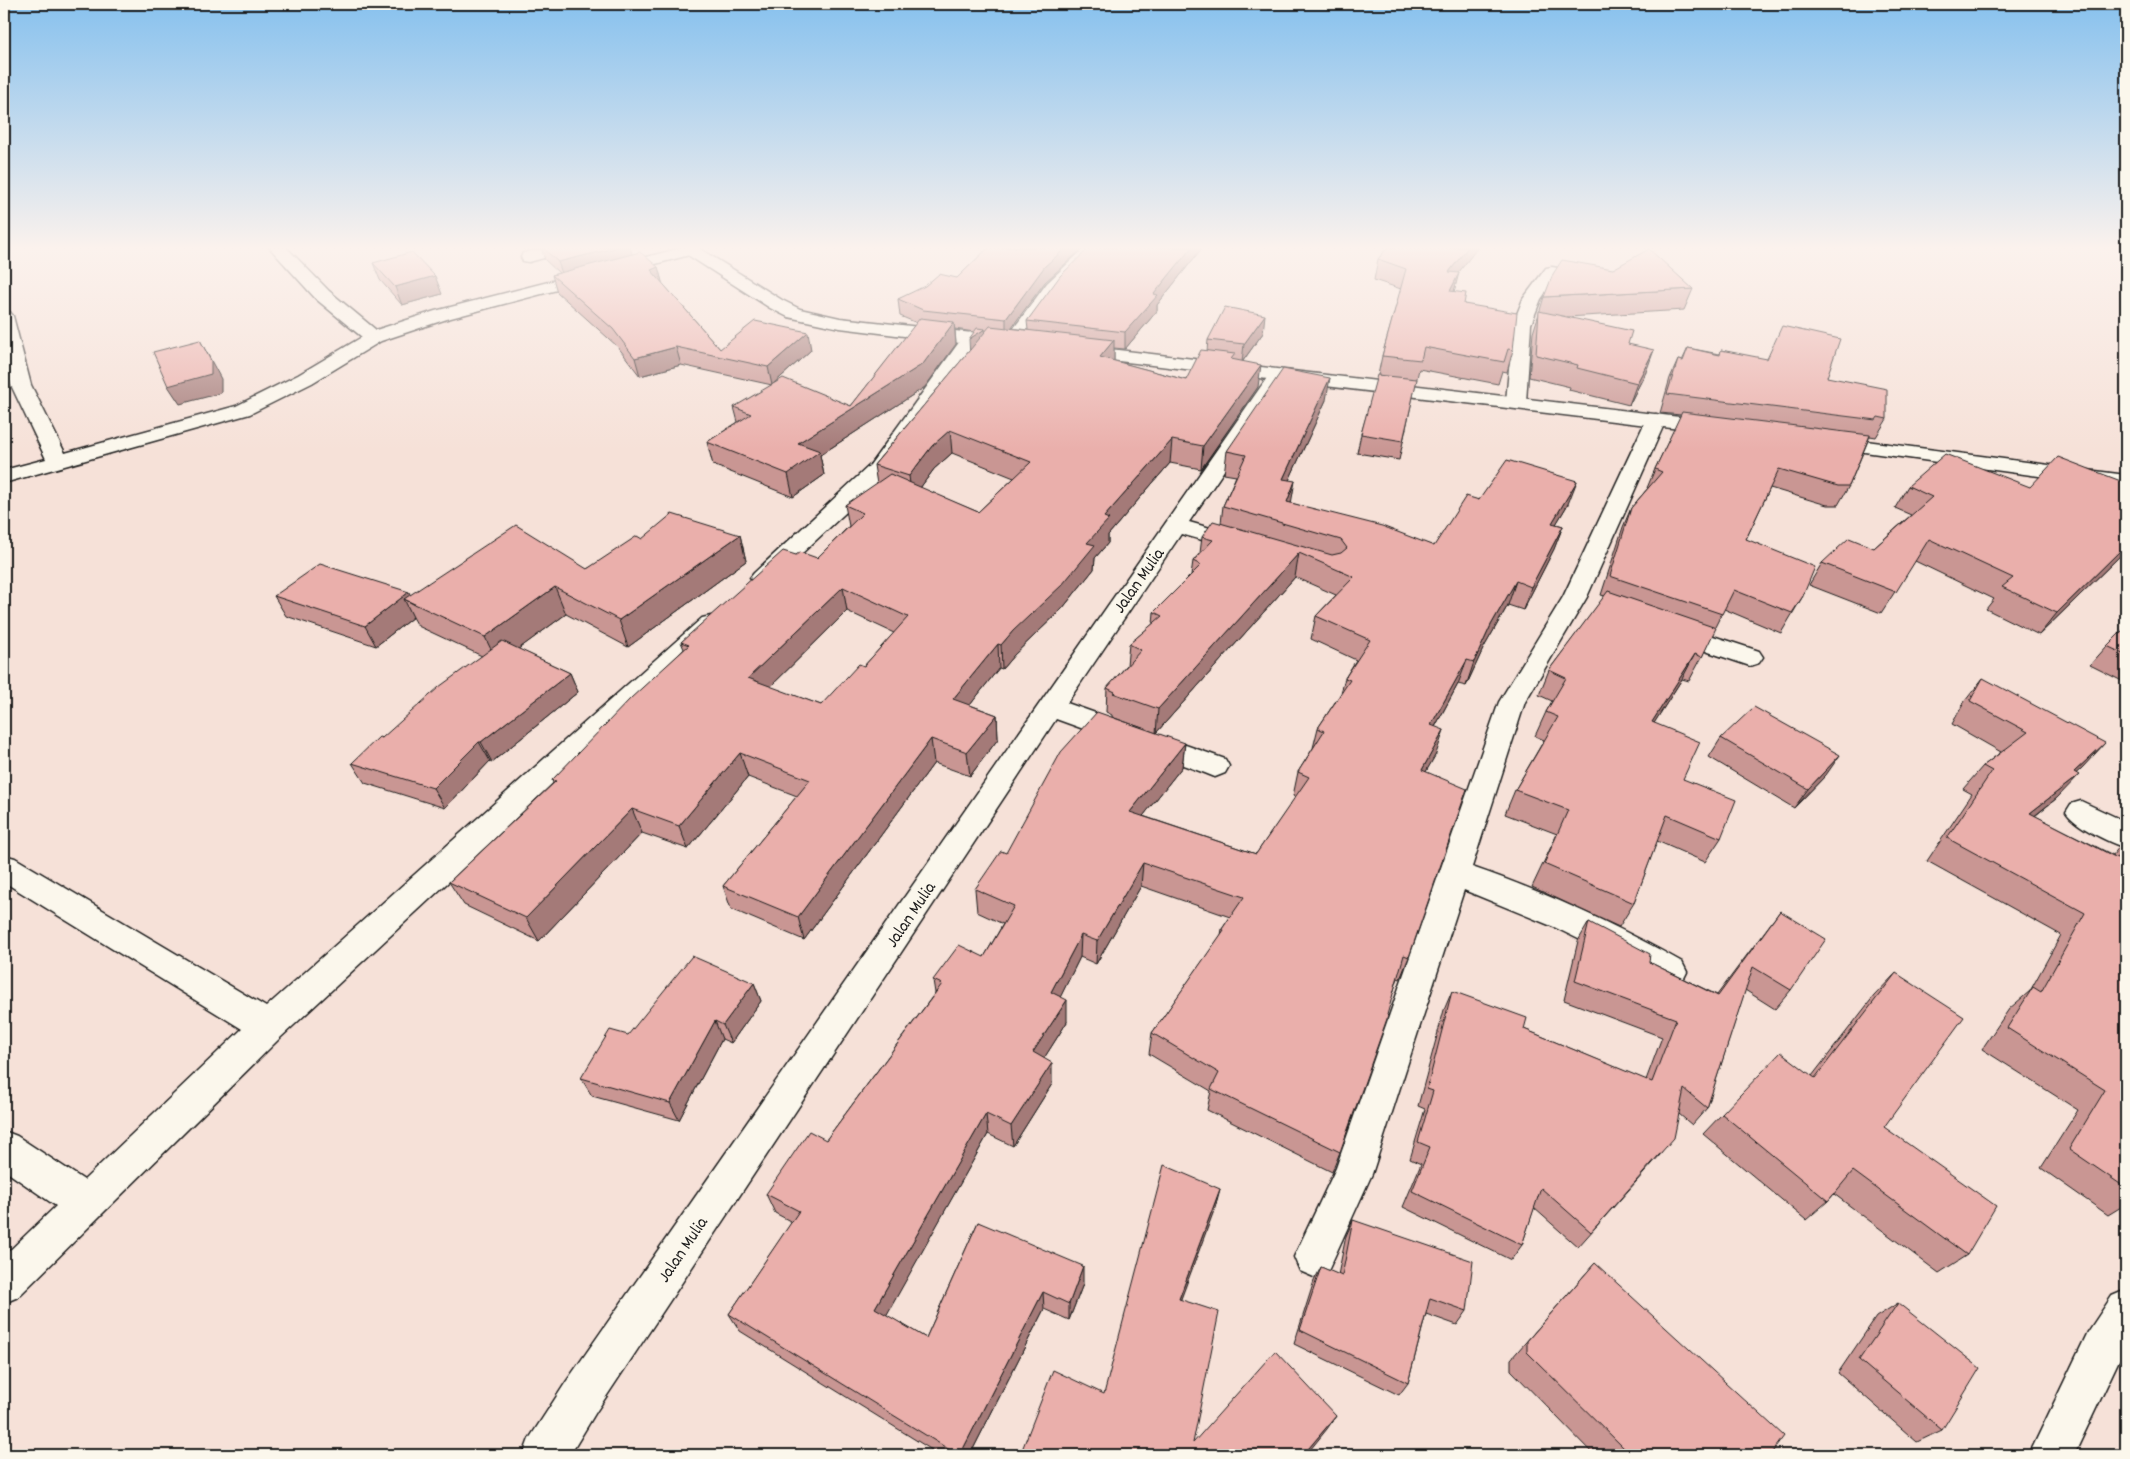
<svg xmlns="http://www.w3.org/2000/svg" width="2130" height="1459" font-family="Dekko,sans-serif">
	<rect width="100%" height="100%" fill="#f6e1d8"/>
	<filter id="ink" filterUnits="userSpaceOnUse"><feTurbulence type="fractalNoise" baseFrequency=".02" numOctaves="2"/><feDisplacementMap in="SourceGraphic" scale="10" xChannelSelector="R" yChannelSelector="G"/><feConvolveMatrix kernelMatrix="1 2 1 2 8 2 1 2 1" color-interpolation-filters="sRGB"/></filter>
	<g filter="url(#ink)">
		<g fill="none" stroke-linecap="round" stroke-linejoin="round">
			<defs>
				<path id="minor" d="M 269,247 L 286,247 L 329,291 L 376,330 L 435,311 L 685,247 L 697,247 L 699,250 L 697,253 L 447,319 L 381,341 L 312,383 L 250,414 L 4,483 L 4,470 L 46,459 L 11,385 L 4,353 L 4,311 L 10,312 L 13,316 L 31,385 L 65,453 L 236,406 L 298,375 L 362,337 L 316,299 Z
					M 550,247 L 575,247 L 573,250 L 529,262 L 523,261 L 521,257 L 523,253 Z
					M 1086,247 L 1103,247 L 1059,291 L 1019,347 L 1012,349 L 1005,347 L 1003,343 L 1047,283 Z
					M 1552,267 L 1558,268 L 1560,272 L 1541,299 L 1531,324 L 1526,402 L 1523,406 L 1516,408 L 1509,406 L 1506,402 L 1513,324 L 1523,299 L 1546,268 Z
					M 972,332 L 979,334 L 981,338 L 886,475 L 770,583 L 762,586 L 754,583 L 750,578 L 754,573 L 870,465 L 965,334 Z
					M 1278,370 L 1285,372 L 1288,376 L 1189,522 L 1249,539 L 1253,544 L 1249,549 L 1241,551 L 1181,534 L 1067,703 L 1225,759 L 1229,766 L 1225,773 L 1215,777 L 1205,773 L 1056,719 L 596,1412 L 570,1455 L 523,1455 L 529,1439 L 566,1382 L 1271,372 Z
					M 1656,414 L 1663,416 L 1666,420 L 1587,597 L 1525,702 L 1472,867 C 1545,892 1614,924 1682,962 L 1687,972 L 1682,982 L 1670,986 L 1658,982 L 1607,953 L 1554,927 L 1464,890 L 1372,1174 L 1328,1271 L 1314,1277 L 1300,1271 L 1294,1257 L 1336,1168 L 1499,702 L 1563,597 L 1646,420 L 1649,416 Z
					M 711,616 L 720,618 L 724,624 L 720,630 L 280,1038 L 18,1297 L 4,1303 L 4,1256 L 56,1206 L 4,1170 L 4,1131 L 17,1136 L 84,1180 L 242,1029 L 4,882 L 4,855 L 15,858 L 266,1007 L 702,618 Z
					M 1673,623 L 1759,651 L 1763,657 L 1759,663 L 1750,666 L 1664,637 L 1660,631 L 1664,625 Z
					M 2081,801 L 2126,822 L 2126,848 C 2110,843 2074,826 2066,812 L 2071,804 Z
					M 2126,1290 L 2126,1348 L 2118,1362 L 2074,1455 L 2029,1455 L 2088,1332 L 2112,1296 Z"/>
				<path id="secondary" d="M 678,247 L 697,247 L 782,300 L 800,309 L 840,318 L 1008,337 L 1015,339 L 1017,343 L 1015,347 L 1008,349 L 840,328 L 788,317 L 770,308 L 680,250 Z
					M 1076,345 L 1713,421 L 1720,423 L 1723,427 L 1720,431 L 1713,433 L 1069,355 L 1067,351 L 1069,347 Z
					M 1828,436 L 2126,475 L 2126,488 L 1821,446 L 1818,442 L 1821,438 Z"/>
			</defs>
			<!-- minor casing -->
			<use href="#minor" stroke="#1c1c1c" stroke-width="3"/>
			<!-- secondary casing -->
			<use href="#secondary" stroke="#1c1c1c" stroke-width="3"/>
			<!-- minor -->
			<use href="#minor" fill="#fbf7ec" fill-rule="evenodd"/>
			<!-- secondary -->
			<use href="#secondary" fill="#fbf7ec" fill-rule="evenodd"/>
		</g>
		<!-- wall -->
		<path fill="#c99693" stroke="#1c1c1c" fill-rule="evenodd" d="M 531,247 L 630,247 L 632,254 L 658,267 L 662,283 L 720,349 L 811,350 L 772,385 L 681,365 L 640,376 L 618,347 L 557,292 L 552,275 L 559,273 L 545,260 L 541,247 L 533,249 Z
			M 989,247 L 1084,247 L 1045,282 L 1011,328 L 1028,330 L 1027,321 L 1090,247 L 1202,247 L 1202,248 L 1157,305 L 1157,311 L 1125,349 L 1114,348 L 1114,361 L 1186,380 L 1207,351 L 1208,340 L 1263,333 L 1243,361 L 1258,387 L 1201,469 L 1170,463 L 1108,535 L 1108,543 L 1095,558 L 1094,569 L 1062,609 L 1014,655 L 1002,669 L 999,668 L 970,705 L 997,715 L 998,739 L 970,776 L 934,763 L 804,940 L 731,909 L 723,886 L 797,796 L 748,777 L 688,849 L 642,833 L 539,941 L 464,905 L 449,882 L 553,783 L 552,780 L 684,649 L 681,642 L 796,555 L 817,558 L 849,526 L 845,505 L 877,484 L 874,465 L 970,350 L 974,332 L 955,329 L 956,344 L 925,387 L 820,455 L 824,475 L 793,497 L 713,465 L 707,442 L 738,422 L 734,407 L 851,406 L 917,323 L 900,316 L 898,299 L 957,278 ZM 952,453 L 1014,478 L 978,512 L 920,488 L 934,469 ZM 847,611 L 894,633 L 864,666 L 821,705 L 770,687 Z
			M 1388,247 L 1478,247 L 1458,273 L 1454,292 L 1464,304 L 1513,350 L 1507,372 L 1502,371 L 1498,384 L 1419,369 L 1399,460 L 1357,453 L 1361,434 L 1378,375 L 1382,356 L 1401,289 L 1374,280 L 1378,259 Z
			M 373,263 L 442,294 L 402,305 L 380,280 Z
			M 1693,289 L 1684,310 L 1567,317 L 1628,344 L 1646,372 L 1629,405 L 1569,390 L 1570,387 L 1529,377 L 1533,333 L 1544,297 Z
			M 1688,348 L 1719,354 L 1721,350 L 1827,377 L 1887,419 L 1876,437 L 1870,436 L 1849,486 L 1838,505 L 1827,505 L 1770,488 L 1746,539 L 1803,596 L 1781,633 L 1724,609 L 1715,627 L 1702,657 L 1689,681 L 1682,679 L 1654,723 L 1683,779 L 1721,838 L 1705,862 L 1657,841 L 1634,903 L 1619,927 L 1532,887 L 1557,834 L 1505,814 L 1515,790 L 1544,740 L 1535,736 L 1546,712 L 1552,701 L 1539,695 L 1549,670 L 1605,596 L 1601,595 L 1623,527 L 1631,508 L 1648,488 L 1647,488 L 1655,469 L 1681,415 L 1660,413 L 1670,378 L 1678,360 L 1682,361 Z
			M 1326,400 L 1289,480 L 1291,503 L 1434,546 L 1479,500 L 1568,504 L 1556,524 L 1563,526 L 1554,549 L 1523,610 L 1508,605 L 1483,649 L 1466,686 L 1458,684 L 1435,727 L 1436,754 L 1426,771 L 1409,957 L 1400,979 L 1398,978 L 1340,1152 L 1332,1172 L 1207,1110 L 1211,1091 L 1149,1054 L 1152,1033 L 1221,935 L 1222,929 L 1230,917 L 1141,886 L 1096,964 L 1080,957 L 1060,997 L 1067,1022 L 1044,1058 L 1052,1084 L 1013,1146 L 988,1134 L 886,1315 L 926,1338 L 978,1222 L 1083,1284 L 1069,1320 L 1044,1309 L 970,1455 L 940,1455 L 740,1331 L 729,1314 L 792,1222 L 775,1213 L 766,1194 L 826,1140 L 935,993 L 933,980 L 984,957 L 1003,924 L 977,912 L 975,889 L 1006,853 L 1185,743 L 1182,767 L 1143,816 L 1256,854 L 1296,797 L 1293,796 L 1298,772 L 1313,748 L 1318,728 L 1341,693 L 1345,678 L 1356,660 L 1311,639 L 1316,616 L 1336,595 L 1295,577 L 1156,733 L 1112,717 L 1112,715 L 1106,712 L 1107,688 L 1127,665 L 1129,644 L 1153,624 L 1154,612 L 1191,575 L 1193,561 L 1200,553 L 1202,537 L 1221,523 L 1223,506 L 1236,476 L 1224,474 L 1227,451 Z
			M 1908,486 L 2122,554 L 2039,635 L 1986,609 L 1994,599 L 1915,561 L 1881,613 L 1809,585 L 1822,563 L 1874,548 L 1911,515 L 1895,508 Z
			M 740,535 L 746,561 L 628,647 L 566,614 L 518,649 L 570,673 L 578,692 L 492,762 L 490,761 L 445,808 L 365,783 L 352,763 L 482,656 L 418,626 L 413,617 L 376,646 L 286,616 L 274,596 L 410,595 L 587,569 L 642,539 Z
			M 2126,627 L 2126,683 L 2090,665 L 2107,646 Z
			M 1983,678 L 2083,767 L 2076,773 L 2057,798 L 2035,816 L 2113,855 L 2119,847 L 2126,841 L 2126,1204 L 2108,1215 L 2041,1168 L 2078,1110 L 1982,1049 L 2009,1009 L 2030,991 L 2061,935 L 1927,861 L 1972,794 L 1963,789 L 1983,766 L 2001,752 L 1952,724 L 1965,701 Z
			M 1721,738 L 1826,775 L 1794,808 L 1709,757 Z
			M 1780,911 L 1791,990 L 1775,1009 L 1745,990 L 1707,1108 L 1692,1125 L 1679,1114 L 1660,1155 L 1578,1247 L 1534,1208 L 1522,1245 L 1511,1260 L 1403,1207 L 1421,1164 L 1410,1159 L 1425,1109 L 1418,1106 L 1444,1010 L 1452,991 L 1524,1029 L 1646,1080 L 1662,1037 L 1564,1000 L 1578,941 L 1589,922 L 1649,962 L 1717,995 Z
			M 1896,973 L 1884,1127 L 1967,1255 L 1939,1273 L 1834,1194 L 1828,1201 L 1806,1220 L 1703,1134 L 1722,1114 L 1812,1076 L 1874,996 Z
			M 754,983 L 761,1001 L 731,1043 L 722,1039 L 679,1120 L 592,1096 L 581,1078 L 628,1035 Z
			M 1353,1220 L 1467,1311 L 1457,1325 L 1426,1314 L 1408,1383 L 1399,1395 L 1294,1344 L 1314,1281 L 1321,1267 L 1338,1275 L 1346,1236 Z
			M 1595,1263 L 1770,1455 L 1594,1455 L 1511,1370 L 1511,1359 Z
			M 1898,1303 L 1942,1430 L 1917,1442 L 1838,1373 L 1876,1317 Z"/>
		<!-- shaded-wall -->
		<path fill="#a47a78" stroke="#1c1c1c" d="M 532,247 L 541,247 L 533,249 Z
			M 619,247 L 630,247 L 633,258 L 563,276 L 558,262 Z
			M 1067,247 L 1084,247 L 1045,282 L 1006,335 L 1006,319 L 1045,266 Z
			M 1192,247 L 1202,247 L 1202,248 L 1157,305 L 1157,311 L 1125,349 L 1125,332 L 1154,294 Z
			M 1468,247 L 1478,247 L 1443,293 L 1449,272 Z
			M 658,267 L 663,285 L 651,270 Z
			M 1459,273 L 1453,295 L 1450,291 Z
			M 435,276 L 442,294 L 402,305 L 395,287 Z
			M 1265,315 L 1263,333 L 1242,362 L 1244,344 Z
			M 954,322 L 956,344 L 925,387 L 820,455 L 824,475 L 793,497 L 788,474 L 798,443 L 923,364 Z
			M 985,329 L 986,347 L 970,357 L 969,339 Z
			M 808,332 L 811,350 L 772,385 L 768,367 Z
			M 200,340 L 221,379 L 221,393 L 180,404 L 168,386 Z
			M 1114,340 L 1114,362 L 1100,357 Z
			M 676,347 L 681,365 L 640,376 L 635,358 Z
			M 1654,350 L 1646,372 L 1629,405 L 1637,383 Z
			M 1261,365 L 1258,387 L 1201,469 L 1203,446 Z
			M 1330,378 L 1326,400 L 1279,502 L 1283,479 Z
			M 950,430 L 952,453 L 934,469 L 912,499 L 909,476 L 932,446 Z
			M 1172,440 L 1170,463 L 1108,535 L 1108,543 L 1095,558 L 1094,569 L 1062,609 L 1014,655 L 1002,669 L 1001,645 L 1087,543 L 1104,517 Z
			M 1295,481 L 1291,504 L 1283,525 L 1287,502 Z
			M 1577,481 L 1568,504 L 1543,546 L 1552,523 Z
			M 1563,526 L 1554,549 L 1523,610 L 1531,587 Z
			M 740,535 L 746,561 L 628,647 L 619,620 Z
			M 2126,545 L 2126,548 L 2122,554 L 2039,635 L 2057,613 Z
			M 1299,553 L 1295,577 L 1156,733 L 1158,709 Z
			M 1516,581 L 1508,605 L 1483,649 L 1466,686 L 1474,662 L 1491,625 Z
			M 555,587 L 566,614 L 498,664 L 485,637 Z
			M 843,587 L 847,611 L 754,703 L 748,678 Z
			M 409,592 L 415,605 L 404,599 L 413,617 L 376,646 L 365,626 Z
			M 998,644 L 999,668 L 956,723 L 953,699 Z
			M 1695,654 L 1682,679 L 1639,747 L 1652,722 Z
			M 1467,660 L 1458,684 L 1423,749 L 1431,725 Z
			M 570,673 L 578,692 L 492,762 L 481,742 Z
			M 997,715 L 998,739 L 970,776 L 967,752 Z
			M 1444,730 L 1436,754 L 1414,793 L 1422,770 Z
			M 931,739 L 934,763 L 804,940 L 798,917 Z
			M 479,742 L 490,761 L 445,808 L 433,788 Z
			M 1185,743 L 1182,767 L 1128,835 L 1130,812 Z
			M 2105,743 L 2083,767 L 2053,795 L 2074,772 Z
			M 740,753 L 748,777 L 688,849 L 679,826 Z
			M 1840,755 L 1826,775 L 1794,808 L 1808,789 Z
			M 2079,775 L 2057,798 L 2009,836 L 2030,813 Z
			M 632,809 L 642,833 L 539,941 L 526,918 Z
			M 1143,863 L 1141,886 L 1096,964 L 1097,941 Z
			M 1081,935 L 1080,957 L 1052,1014 L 1051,992 Z
			M 754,983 L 761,1001 L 731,1043 L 723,1025 Z
			M 1067,1000 L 1067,1022 L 1034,1074 L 1033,1052 Z
			M 715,1021 L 722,1039 L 679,1120 L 670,1103 Z
			M 1052,1063 L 1052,1084 L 1013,1146 L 1011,1126 Z
			M 986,1114 L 988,1134 L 881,1325 L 875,1308 Z
			M 1220,1189 L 1215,1208 L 1175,1315 L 1179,1299 Z
			M 1083,1266 L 1083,1284 L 1069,1320 L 1069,1304 Z
			M 1043,1292 L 1044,1309 L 970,1455 L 960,1455 Z
			M 1336,1416 L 1327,1429 L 1306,1455 L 1303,1455 Z"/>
		<!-- building -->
		<path fill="#eaafab" stroke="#1c1c1c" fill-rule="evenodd" d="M 542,247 L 619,247 L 558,262 Z
			M 989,247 L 1067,247 L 1045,266 L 1006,319 L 923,310 L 898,299 L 925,286 L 939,274 L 957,278 Z
			M 1090,247 L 1192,247 L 1154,294 L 1158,295 L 1125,332 L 1027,321 L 1060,276 Z
			M 1388,247 L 1468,247 L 1449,272 L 1459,273 L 1450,291 L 1466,293 L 1464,304 L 1517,313 L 1513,350 L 1508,349 L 1504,362 L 1424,347 L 1421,360 L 1382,356 L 1406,269 L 1378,259 Z
			M 1649,249 L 1693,289 L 1544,297 L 1553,274 L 1562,260 L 1613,269 Z
			M 412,252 L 435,276 L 395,287 L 373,263 Z
			M 640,252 L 658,267 L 651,270 L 720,349 L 755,321 L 808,332 L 768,367 L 676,347 L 635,358 L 613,329 L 552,275 Z
			M 1225,307 L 1265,315 L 1244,344 L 1208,340 Z
			M 1539,311 L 1632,331 L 1628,344 L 1654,350 L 1637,383 L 1577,368 L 1578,365 L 1536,355 Z
			M 920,318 L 954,322 L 923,364 L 798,443 L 820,451 L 788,474 L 707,442 L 751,414 L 734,407 L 783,378 L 851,406 Z
			M 990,326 L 1114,340 L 1100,357 L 1186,380 L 1201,350 L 1235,354 L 1231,359 L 1261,365 L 1203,446 L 1172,440 L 1104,517 L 1109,519 L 1087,543 L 1095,545 L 1062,585 L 1013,631 L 1001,645 L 998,644 L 953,699 L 997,715 L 967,752 L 931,739 L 798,917 L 723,886 L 810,780 L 740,753 L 679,826 L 632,809 L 526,918 L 449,882 L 556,781 L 552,780 L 631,698 L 689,645 L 681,642 L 783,551 L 796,555 L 800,552 L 817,558 L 863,513 L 845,505 L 890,474 L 978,512 L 1031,462 L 950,430 L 932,446 L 909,476 L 874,465 ZM 843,587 L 908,617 L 864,666 L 859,664 L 821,705 L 748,678 Z
			M 1782,326 L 1840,339 L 1827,377 L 1887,389 L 1887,419 L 1878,417 L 1876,420 L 1667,394 L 1678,360 L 1683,361 L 1688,348 L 1720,355 L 1721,350 L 1767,359 Z
			M 977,328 L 985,329 L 969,339 Z
			M 200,340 L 211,361 L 211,374 L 168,386 L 153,352 Z
			M 1283,369 L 1330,378 L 1283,479 L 1295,481 L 1287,502 L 1382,526 L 1434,546 L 1466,496 L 1479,500 L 1507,460 L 1577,481 L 1552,523 L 1563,526 L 1531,587 L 1516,581 L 1491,625 L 1474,662 L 1467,660 L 1431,725 L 1444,730 L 1422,770 L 1467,789 L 1409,957 L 1404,955 L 1387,1015 L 1388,1016 L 1340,1152 L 1211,1089 L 1219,1073 L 1152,1033 L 1224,930 L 1222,929 L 1244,897 L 1143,863 L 1097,941 L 1081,935 L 1051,992 L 1067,1000 L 1033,1052 L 1052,1063 L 1011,1126 L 986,1114 L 875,1308 L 926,1338 L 978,1222 L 1083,1266 L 1069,1304 L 1043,1292 L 960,1455 L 958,1455 L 729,1314 L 799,1211 L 766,1194 L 809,1131 L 826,1140 L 942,984 L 933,980 L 959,945 L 984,957 L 1014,906 L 975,889 L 1001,851 L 1006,853 L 1061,752 L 1097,712 L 1185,743 L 1130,812 L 1256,854 L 1309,777 L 1298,772 L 1324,731 L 1318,728 L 1350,680 L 1345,678 L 1370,640 L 1316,616 L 1354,577 L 1299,553 L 1158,709 L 1113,693 L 1115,692 L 1107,688 L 1141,650 L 1129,644 L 1162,616 L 1154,612 L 1201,565 L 1193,561 L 1213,540 L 1202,537 L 1213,521 L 1332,555 L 1341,553 L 1347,548 L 1341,540 L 1223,506 L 1246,455 L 1227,451 Z
			M 1377,375 L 1417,379 L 1403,441 L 1361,434 Z
			M 1682,412 L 1870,435 L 1849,486 L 1838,486 L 1779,469 L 1746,539 L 1815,567 L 1803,596 L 1792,613 L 1734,590 L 1722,614 L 1610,576 L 1631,508 L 1662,472 L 1655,469 Z
			M 1945,454 L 2030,487 L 2058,457 L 2126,483 L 2126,545 L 2057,613 L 2002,587 L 2013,578 L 1929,539 L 1896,592 L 1822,563 L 1849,538 L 1874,548 L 1932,497 L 1908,486 Z
			M 672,514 L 740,535 L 619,620 L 555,587 L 485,637 L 404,599 L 516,525 L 587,569 L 637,536 L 642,539 Z
			M 320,564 L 409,592 L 365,626 L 274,596 Z
			M 1608,591 L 1716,628 L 1702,657 L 1695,654 L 1652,722 L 1700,742 L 1683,779 L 1736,800 L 1721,838 L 1667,815 L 1634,903 L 1544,864 L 1568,810 L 1515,790 L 1558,717 L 1546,712 L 1566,678 L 1549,670 Z
			M 2126,627 L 2126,655 L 2107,646 Z
			M 502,641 L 570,673 L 481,742 L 479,742 L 433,788 L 352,763 L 379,737 L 382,738 L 439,687 Z
			M 1983,678 L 2105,743 L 2074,772 L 2079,775 L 2030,813 L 2117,858 L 2126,846 L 2126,1188 L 2069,1149 L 2105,1090 L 2007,1028 L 2033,987 L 2041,992 L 2085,913 L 1947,838 L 1992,771 L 1983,766 L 2028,732 L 1970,701 Z
			M 1754,707 L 1840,755 L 1808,789 L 1721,738 Z
			M 1780,911 L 1826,939 L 1791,990 L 1753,967 L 1707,1108 L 1684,1089 L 1674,1138 L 1591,1232 L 1541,1188 L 1522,1245 L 1412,1191 L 1430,1147 L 1418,1142 L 1433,1091 L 1427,1089 L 1452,991 L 1527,1018 L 1524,1029 L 1652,1082 L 1676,1019 L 1575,981 L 1589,922 L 1650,954 L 1649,962 L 1718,996 Z
			M 692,956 L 754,983 L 723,1025 L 715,1021 L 670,1103 L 581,1078 L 610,1030 L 628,1035 Z
			M 1896,973 L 1964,1017 L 1884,1127 L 1996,1206 L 1967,1255 L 1853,1171 L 1828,1201 L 1722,1114 L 1781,1052 L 1815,1078 Z
			M 1164,1165 L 1220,1189 L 1179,1299 L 1219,1312 L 1193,1443 L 1275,1351 L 1336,1416 L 1303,1455 L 1020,1455 L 1053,1370 L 1104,1394 Z
			M 1353,1220 L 1473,1261 L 1467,1311 L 1430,1298 L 1408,1383 L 1300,1330 L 1321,1267 L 1342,1276 Z
			M 1595,1263 L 1784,1436 L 1770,1455 L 1631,1455 L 1527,1352 L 1527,1341 Z
			M 1898,1303 L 1980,1368 L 1942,1430 L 1859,1360 Z"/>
	</g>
	<!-- sky -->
	<linearGradient id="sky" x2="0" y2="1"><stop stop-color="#87c1ee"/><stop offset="0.55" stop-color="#fbf2ed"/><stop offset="1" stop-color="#fbf2ed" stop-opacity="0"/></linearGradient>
	<rect width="2130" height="451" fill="url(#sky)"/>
	<g text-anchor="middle" stroke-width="4" stroke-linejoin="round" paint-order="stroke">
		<!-- street labels -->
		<g font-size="18" fill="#1c1c1c" stroke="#fbf7ec">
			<text transform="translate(1138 580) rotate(-55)" y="6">Jalan Mulia</text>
			<text transform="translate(910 914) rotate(-56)" y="6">Jalan Mulia</text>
			<text transform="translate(682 1249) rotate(-56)" y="6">Jalan Mulia</text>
		</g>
	</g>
	<!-- margin -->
	<rect width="2130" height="1459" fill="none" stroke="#fbf7ec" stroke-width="20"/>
	<rect x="10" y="10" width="2110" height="1439" fill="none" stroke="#1c1c1c" stroke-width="2" filter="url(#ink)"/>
</svg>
